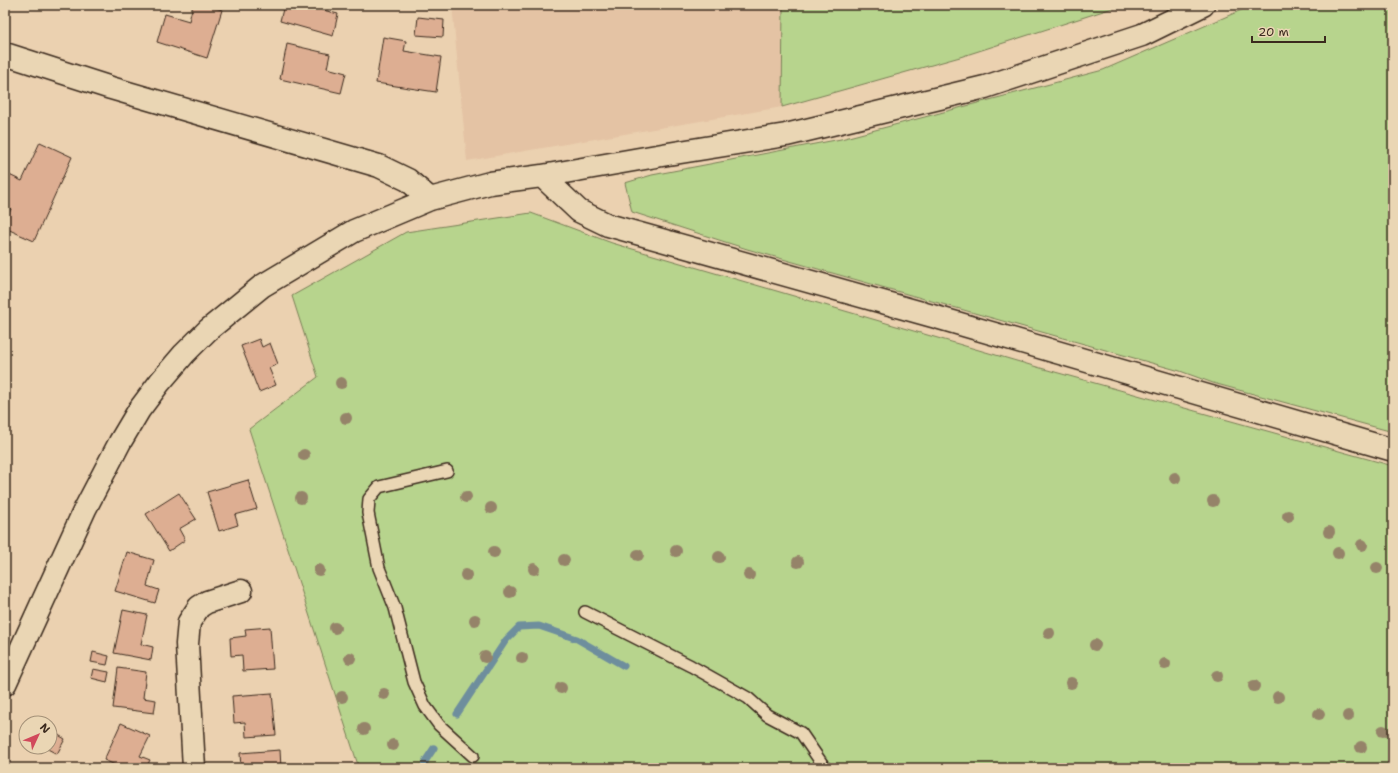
<svg xmlns="http://www.w3.org/2000/svg" width="1398" height="773" font-family="'Shantell Sans',sans-serif">
	<rect width="100%" height="100%" fill="#ebd1b0"/>
	<filter id="ink" filterUnits="userSpaceOnUse"><feTurbulence type="fractalNoise" baseFrequency=".025" numOctaves="2"/><feDisplacementMap in="SourceGraphic" scale="8" xChannelSelector="R" yChannelSelector="G"/><feConvolveMatrix kernelMatrix="1 2 1 2 8 2 1 2 1" color-interpolation-filters="sRGB"/></filter>
	<g filter="url(#ink)">
		<!-- built -->
		<path fill="#e4c3a4" d="M 452,5 L 783,5 L 782,107 L 467,161 Z"/>
		<!-- green -->
		<path fill="#b7d48d" stroke="#797f56" d="M 783,5 L 1122,5 L 960,57 L 782,107 Z
			M 1253,5 L 1393,5 L 1393,432 L 1213,383 L 1180,371 L 747,249 L 632,212 L 625,183 L 652,175 L 841,139 L 1103,70 Z
			M 531,213 L 612,243 L 1037,367 L 1393,466 L 1393,768 L 359,768 L 249,429 L 318,377 L 292,296 L 406,232 Z"/>
		<g fill="none" stroke-linecap="round" stroke-linejoin="round">
			<!-- stream -->
			<path stroke="#6e8e9d" stroke-width="7" d="M 457,714 L 506,640 L 519,627 L 539,626 L 577,639 L 624,666
				M 423,768 L 426,760 L 434,748"/>
		</g>
		<!-- building -->
		<path fill="#ddae92" stroke="#3b2a1e" d="M 193,5 L 206,5 L 222,10 L 207,58 L 157,42 L 165,14 L 189,21 Z
			M 284,5 L 304,5 L 338,14 L 333,36 L 280,21 Z
			M 418,17 L 444,20 L 443,37 L 416,35 Z
			M 383,37 L 406,41 L 404,51 L 441,57 L 436,92 L 376,83 Z
			M 287,44 L 330,54 L 327,68 L 346,73 L 341,93 L 280,79 Z
			M 40,142 L 72,157 L 34,241 L 5,228 L 5,222 L 11,209 L 5,206 L 5,173 L 22,181 Z
			M 259,339 L 262,347 L 270,343 L 278,364 L 269,368 L 276,385 L 259,392 L 241,346 Z
			M 248,480 L 257,509 L 235,515 L 238,525 L 219,531 L 207,492 Z
			M 179,493 L 196,519 L 179,529 L 185,540 L 169,551 L 146,514 Z
			M 127,552 L 154,560 L 147,586 L 159,590 L 155,603 L 115,591 Z
			M 123,610 L 147,615 L 141,644 L 153,647 L 151,660 L 114,653 Z
			M 270,627 L 273,669 L 243,671 L 242,655 L 231,656 L 230,638 L 246,636 L 245,629 Z
			M 93,652 L 109,656 L 107,665 L 91,662 Z
			M 118,668 L 146,672 L 143,698 L 156,700 L 154,713 L 113,708 Z
			M 93,669 L 109,672 L 107,682 L 91,678 Z
			M 272,693 L 276,735 L 246,737 L 245,722 L 234,723 L 232,696 Z
			M 121,723 L 150,736 L 140,756 L 150,760 L 146,768 L 122,768 L 104,760 Z
			M 50,730 L 65,739 L 57,754 L 44,747 L 50,747 Z
			M 280,750 L 281,768 L 241,768 L 240,753 Z"/>
		<g fill="none" stroke-linecap="round" stroke-linejoin="round">
			<defs>
				<path id="lane" d="M 447,471 L 379,487 L 369,499 L 368,513 L 379,568 L 395,608 L 414,682 L 425,706 L 439,725 L 473,756
					M 585,612 L 691,666 L 748,698 L 767,715 L 801,733 L 825,768"/>
				<path id="street" d="M 194,768 L 187,644 L 189,622 L 199,607 L 207,602 L 241,591"/>
				<path id="secondary" d="M 5,54 L 111,88 L 379,166 L 408,180 L 430,199
					M 542,176 L 579,211 L 608,225 L 936,317 L 1393,450
					M 5,684 L 85,509 L 120,442 L 139,410 L 160,382 L 184,354 L 208,330 L 262,286 L 354,231 L 430,199 L 490,183 L 542,176 L 668,154 L 786,135 L 985,87 L 1142,35 L 1203,5"/>
			</defs>
			<!-- lane casing -->
			<use href="#lane" stroke="#3b2a1e" stroke-width="14"/>
			<!-- street casing -->
			<use href="#street" stroke="#3b2a1e" stroke-width="25"/>
			<!-- secondary casing -->
			<use href="#secondary" stroke="#3b2a1e" stroke-width="25"/>
			<!-- lane -->
			<use href="#lane" stroke="#ead6b4" stroke-width="11"/>
			<!-- street -->
			<use href="#street" stroke="#ead6b4" stroke-width="22"/>
			<!-- secondary -->
			<use href="#secondary" stroke="#ead6b4" stroke-width="22"/>
		</g>
		<!-- trees -->
		<g fill="#958369">
			<circle cx="341" cy="383" r="6"/>
			<circle cx="346" cy="418" r="6"/>
			<circle cx="304" cy="455" r="6"/>
			<circle cx="1175" cy="478" r="6"/>
			<circle cx="466" cy="497" r="6"/>
			<circle cx="301" cy="498" r="6"/>
			<circle cx="1213" cy="501" r="6"/>
			<circle cx="491" cy="508" r="6"/>
			<circle cx="1288" cy="516" r="6"/>
			<circle cx="1329" cy="532" r="6"/>
			<circle cx="1362" cy="545" r="6"/>
			<circle cx="676" cy="551" r="6"/>
			<circle cx="494" cy="552" r="6"/>
			<circle cx="1338" cy="553" r="6"/>
			<circle cx="638" cy="555" r="6"/>
			<circle cx="719" cy="557" r="6"/>
			<circle cx="564" cy="560" r="6"/>
			<circle cx="798" cy="562" r="6"/>
			<circle cx="1377" cy="568" r="6"/>
			<circle cx="534" cy="569" r="6"/>
			<circle cx="319" cy="570" r="6"/>
			<circle cx="466" cy="575" r="6"/>
			<circle cx="749" cy="575" r="6"/>
			<circle cx="510" cy="592" r="6"/>
			<circle cx="475" cy="620" r="6"/>
			<circle cx="335" cy="628" r="6"/>
			<circle cx="1049" cy="633" r="6"/>
			<circle cx="1095" cy="645" r="6"/>
			<circle cx="485" cy="657" r="6"/>
			<circle cx="350" cy="658" r="6"/>
			<circle cx="522" cy="658" r="6"/>
			<circle cx="1165" cy="664" r="6"/>
			<circle cx="1217" cy="676" r="6"/>
			<circle cx="1071" cy="683" r="6"/>
			<circle cx="1254" cy="686" r="6"/>
			<circle cx="561" cy="688" r="6"/>
			<circle cx="384" cy="694" r="6"/>
			<circle cx="342" cy="697" r="6"/>
			<circle cx="1278" cy="697" r="6"/>
			<circle cx="1319" cy="714" r="6"/>
			<circle cx="1348" cy="716" r="6"/>
			<circle cx="364" cy="729" r="6"/>
			<circle cx="1383" cy="731" r="6"/>
			<circle cx="393" cy="745" r="6"/>
			<circle cx="1361" cy="747" r="6"/>
		</g>
	</g>
	<!-- margin -->
	<rect width="1398" height="773" fill="none" stroke="#ead6b4" stroke-width="20"/>
	<rect x="10" y="10" width="1378" height="753" fill="none" stroke="#3b2a1e" stroke-width="1.5" filter="url(#ink)"/>
	<!-- north arrow -->
	<g transform="translate(38 735) rotate(46)"><circle r="19" fill="#ead6b4" stroke="#a49178"/>
	<path d="M0-3L7 15L0 10L-7 15Z" fill="#d1495b"/>
	<text y="-6" font-size="11" font-weight="bold" text-anchor="middle" fill="#3b2a1e">N</text>
	</g>
	<!-- scale -->
	<path d="M1252 36v6h73v-6" fill="none" stroke="#3b2a1e" stroke-width="2"/>
	<text x="1258" y="36" font-size="12" fill="#3b2a1e" stroke="#ead6b4" stroke-width="3" paint-order="stroke">20 m</text>
</svg>
